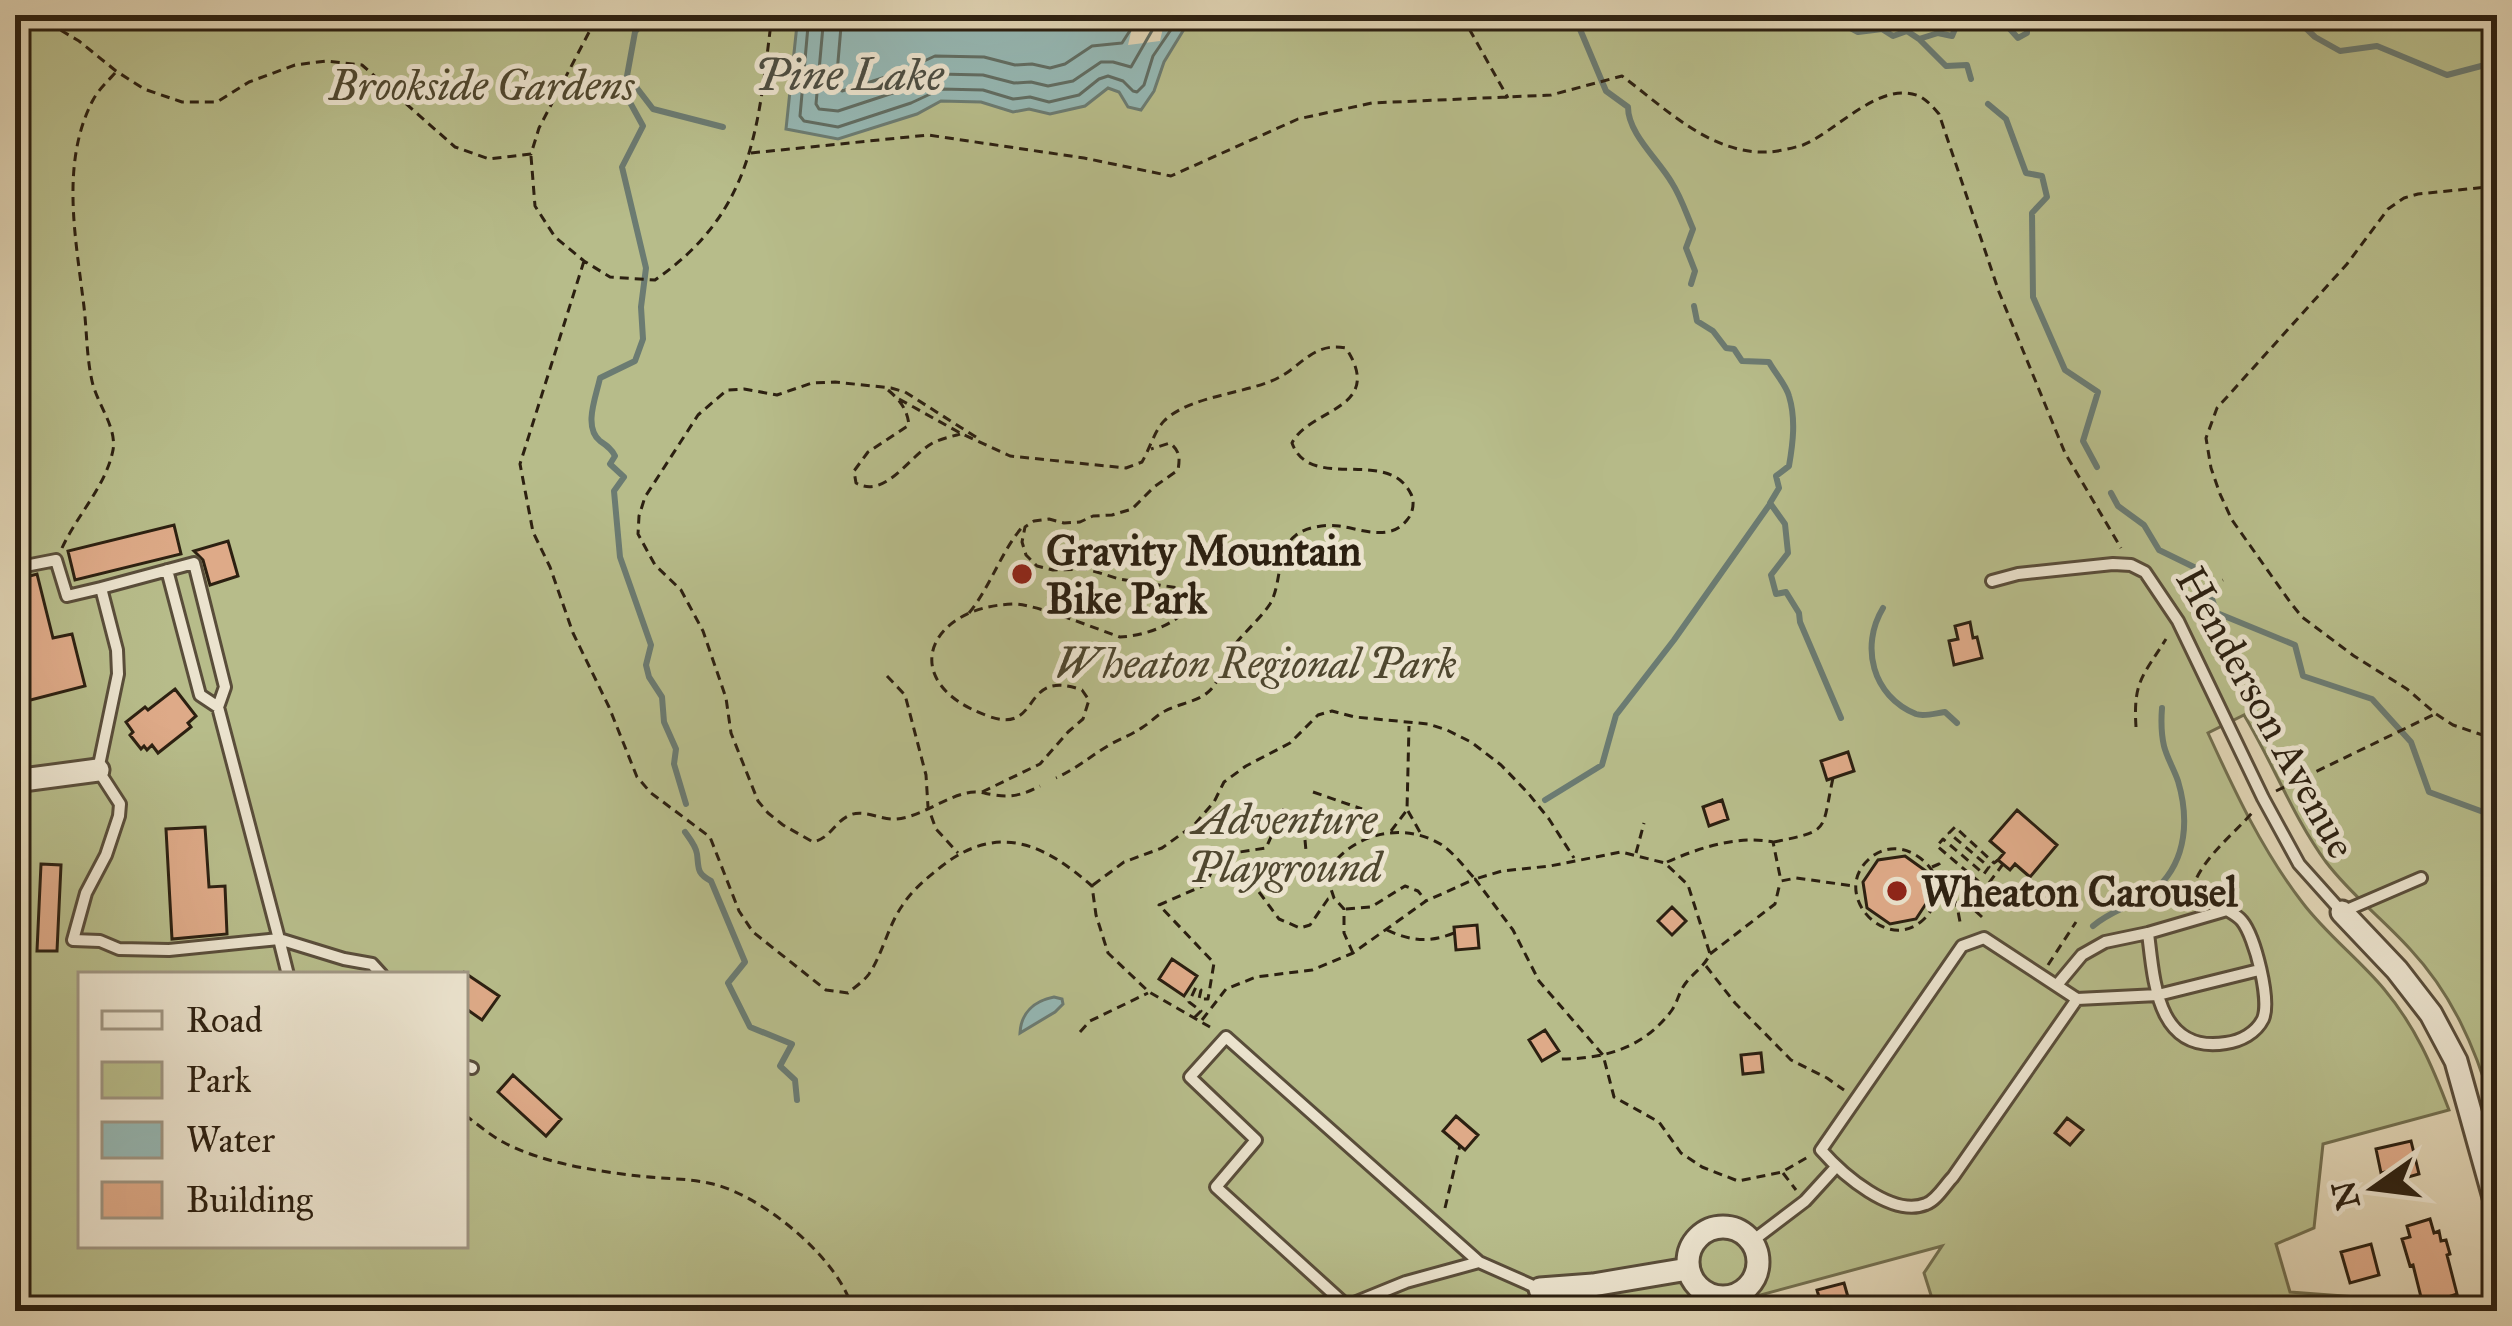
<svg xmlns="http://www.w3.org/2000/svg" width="2512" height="1326" font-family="'IM FELL Great Primer',serif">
	<rect width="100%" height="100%" fill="#e0d4b4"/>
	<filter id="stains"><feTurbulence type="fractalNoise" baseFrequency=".00167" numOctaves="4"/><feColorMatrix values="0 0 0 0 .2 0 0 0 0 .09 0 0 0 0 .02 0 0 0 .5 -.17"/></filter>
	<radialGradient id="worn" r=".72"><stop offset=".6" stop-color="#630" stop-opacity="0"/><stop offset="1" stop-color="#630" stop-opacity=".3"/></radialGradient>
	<!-- green -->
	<path fill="#b7bc8a" stroke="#726e4e" stroke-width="3" fill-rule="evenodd" d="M 15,15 L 2497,15 L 2497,1103 L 2492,1105 C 2475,1047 2452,994 2410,949 C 2383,919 2351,895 2326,862 C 2293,817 2273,763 2244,715 L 2208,733 C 2235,792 2262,850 2302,902 C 2326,934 2358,958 2384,989 C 2415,1026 2432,1065 2449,1110 L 2323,1144 L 2314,1228 L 2276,1244 L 2290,1292 L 2356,1297 L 2359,1311 L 1936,1311 L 1924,1273 L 1942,1246 L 1716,1307 L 1716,1311 L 15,1311 ZM 81,975 L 465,975 L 465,1245 L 81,1245 Z"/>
	<!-- water -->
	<path fill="#95b7b3" stroke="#6b7b72" stroke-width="3" d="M 798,15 L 1214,15 L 1212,21 L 1186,26 L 1164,62 L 1154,91 L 1141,110 L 1128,107 L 1119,92 L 1108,88 L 1085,106 L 1050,114 L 1029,109 L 1013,112 L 981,102 L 941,101 L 917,114 L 838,139 L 786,129 Z
		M 1054,997 L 1062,999 L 1063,1004 L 1055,1012 L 1020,1033 C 1021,1013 1034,1001 1054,997 Z"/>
	<!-- pier -->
	<path fill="#e0d4b4" d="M 1135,15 L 1166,15 L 1160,41 L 1128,45 Z"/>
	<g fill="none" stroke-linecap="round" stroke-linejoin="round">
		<!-- shore -->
		<path stroke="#606c62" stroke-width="3" d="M 809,15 L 800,116 L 804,121 L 838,127 L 911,103 L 941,89 L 983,90 L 1013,99 L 1030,97 L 1049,102 L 1079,95 L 1099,79 L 1108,76 L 1123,81 L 1133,91 L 1137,92 L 1144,85 L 1153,56 L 1181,15
			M 824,15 L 816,104 L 819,109 L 838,111 L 905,89 L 938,74 L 983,75 L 1014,83 L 1031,82 L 1048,86 L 1073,81 L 1101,62 L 1113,62 L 1131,67 L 1161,15
			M 842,15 L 836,85 L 842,91 L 898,73 L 935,56 L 984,57 L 1015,65 L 1032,64 L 1050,68 L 1065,64 L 1092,46 L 1122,43 L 1140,15"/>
		<!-- stream -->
		<path stroke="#6b7b72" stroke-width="6" d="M 648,15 L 635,32 L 627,76 L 627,97 L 643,126 L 622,167 L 646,268 L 641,307 L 643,339 L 635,361 L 600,378 C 596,397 583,427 600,441 C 606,445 612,449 615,456 L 610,464 L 624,477 L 614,491 L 620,557 L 651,645 L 646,665 L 649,677 L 662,697 L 664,722 L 676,749 L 674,764 L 686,804
			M 1574,15 L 1606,91 L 1628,107 C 1628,134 1659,160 1672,183 C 1681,197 1686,213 1693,229 L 1686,248 L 1695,271 L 1691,284
			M 1822,15 L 1821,25 L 1843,24 L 1858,32 L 1882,29 L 1893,36 L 1907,31 L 1919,39 L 1938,33 L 1952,36 L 1957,24 L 1971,19 L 1981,26 L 1986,17 L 1999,17 L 2018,38 L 2027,33 L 2027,15
			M 2292,15 L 2315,37 L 2340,51 L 2377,46 L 2447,75 L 2485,65 L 2497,66
			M 1919,39 L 1946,66 L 1967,65 L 1971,79
			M 630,79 L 653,109 L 723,127
			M 1988,104 L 2006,119 L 2026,173 L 2042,176 L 2047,197 L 2032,213 L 2033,297 L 2065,370 L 2098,392 L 2083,441 L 2097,467
			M 1694,306 L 1697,321 L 1713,331 L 1726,348 L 1734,349 L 1742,361 L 1769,362 C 1775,373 1786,385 1789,396 C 1796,419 1793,443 1789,466 L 1776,476 L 1779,488 L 1770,503 L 1785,524 L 1788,553 L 1771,575 L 1776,594 L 1786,592 L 1799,613 L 1800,622 L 1841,718
			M 2111,493 L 2118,506 L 2144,525 L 2159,550 L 2200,570
			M 2212,599 L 2217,613 L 2295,645 L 2303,676 L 2372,699 L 2411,742 L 2429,792 L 2497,817
			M 1883,608 C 1860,646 1872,696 1916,714 C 1924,717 1936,713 1945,712 L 1957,723
			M 1545,800 L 1602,765 L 1616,715 L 1674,640 L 1770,504
			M 685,832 C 690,839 696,846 697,854 C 699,868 696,873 711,881 L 745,962 L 728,983 L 750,1027 L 792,1044 L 780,1066 L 795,1080 L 797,1100
			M 2093,926 C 2112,909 2140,904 2158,887 C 2187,859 2189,818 2178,781 C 2174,769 2167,758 2164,746 C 2161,733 2161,721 2162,708"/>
	</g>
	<!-- building -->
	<path fill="#deaa88" stroke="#2c2011" stroke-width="3" d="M 174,525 L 181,554 L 75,580 L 68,551 Z
		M 228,541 L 238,576 L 210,585 L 203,560 L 194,551 Z
		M 37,574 L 53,638 L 72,634 L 85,686 L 15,704 L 15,580 Z
		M 1970,622 L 1973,638 L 1977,637 L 1982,658 L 1954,665 L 1949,641 L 1958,639 L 1955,626 Z
		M 175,689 L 196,716 L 188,723 L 191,727 L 158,753 L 152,745 L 147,750 L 144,746 L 141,749 L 130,735 L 133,732 L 126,722 L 145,707 L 148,710 Z
		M 1848,752 L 1854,771 L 1827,780 L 1821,761 Z
		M 1722,800 L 1728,819 L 1709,826 L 1703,807 Z
		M 2017,810 L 2057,845 L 2030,877 L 2015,864 L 2010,870 L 1998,860 L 2004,853 L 1990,841 Z
		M 205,827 L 209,887 L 225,886 L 227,934 L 172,939 L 166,829 Z
		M 1905,856 L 1944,884 L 1929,886 L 1931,896 L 1916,919 L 1890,924 L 1867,908 L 1863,882 L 1878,860 Z
		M 41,864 L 61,865 L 57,951 L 37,951 Z
		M 1672,907 L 1686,921 L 1672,935 L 1658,921 Z
		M 1477,925 L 1479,948 L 1456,950 L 1454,927 Z
		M 1172,959 L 1197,976 L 1184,996 L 1159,979 Z
		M 465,973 L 499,996 L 482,1020 L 465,1008 Z
		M 1545,1030 L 1559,1051 L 1542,1061 L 1529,1040 Z
		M 1761,1053 L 1763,1072 L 1743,1074 L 1741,1055 Z
		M 513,1075 L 561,1119 L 546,1136 L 498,1092 Z
		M 1456,1116 L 1478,1135 L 1465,1150 L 1443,1131 Z
		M 2067,1118 L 2083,1130 L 2070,1145 L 2055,1133 Z
		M 2411,1141 L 2419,1174 L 2405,1178 L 2402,1168 L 2381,1173 L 2376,1149 Z
		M 2430,1219 L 2434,1233 L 2439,1231 L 2441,1241 L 2446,1240 L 2450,1254 L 2447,1255 L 2457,1294 L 2451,1296 L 2455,1311 L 2430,1311 L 2428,1303 L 2423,1305 L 2413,1265 L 2410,1266 L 2402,1239 L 2410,1237 L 2407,1226 Z
		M 2371,1244 L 2379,1275 L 2350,1283 L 2341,1252 Z
		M 1844,1283 L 1852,1311 L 1823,1311 L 1817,1290 Z"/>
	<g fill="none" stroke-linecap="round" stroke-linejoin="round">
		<defs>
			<path id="lane" d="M 15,568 L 56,560 L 67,596 L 101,588
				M 167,570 L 200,695 L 218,707
				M 1992,581 L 2018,574 L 2113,564 L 2131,565 L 2145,572 L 2178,621 L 2263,798 L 2299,864 L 2342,912 L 2421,878
				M 1984,938 L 2077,999 L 1953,1177 C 1945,1185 1937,1200 1926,1204 C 1892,1218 1842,1174 1821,1150 L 1962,946 Z
				M 288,975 L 279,939 L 218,707 L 225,687 L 194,563 L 101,588 L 117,650 L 118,674 L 98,770 L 120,804 L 119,816 L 106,855 L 86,893 L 73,940 L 100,941 L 119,949 L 169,950 L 279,939 L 344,959 L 372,964 L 382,975
				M 2057,985 L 2082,955 L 2105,942 L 2148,933 L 2227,910 C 2232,913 2238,916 2242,921 C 2255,937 2271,1000 2263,1019 C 2256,1033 2241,1041 2226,1043 C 2157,1054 2154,982 2148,933
				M 2077,999 L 2158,995 L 2259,970
				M 465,1066 L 472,1068
				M 1751,1242 L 1805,1201 L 1836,1167
				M 1479,1262 L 1406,1282 L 1347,1306 L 1216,1187 L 1256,1140 L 1190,1077 L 1226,1037 L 1479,1262 L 1540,1289"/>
			<path id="street" d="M 15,781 L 98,770
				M 2342,912 L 2397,970 L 2431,1014 L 2456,1061 L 2497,1208
				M1688 1262a35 35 0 1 1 70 0a35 35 0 1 1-70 0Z
				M 1540,1289 L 1593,1285 L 1688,1269
				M 1540,1289 L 1571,1311"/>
		</defs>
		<!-- lane casing -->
		<use href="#lane" stroke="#594d3a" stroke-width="16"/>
		<!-- street casing -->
		<use href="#street" stroke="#594d3a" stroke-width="27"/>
		<!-- path -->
		<path stroke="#2c2011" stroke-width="3" stroke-dasharray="9 6" stroke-linecap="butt" d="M 35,15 L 79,41 L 116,71 L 144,89 L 182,102 L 217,102 L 249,82 L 295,65 L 326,61 L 362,65 L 455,147 L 489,159 L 531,154 L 539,128 L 598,15
			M 1465,15 L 1467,25 L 1508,98
			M 751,153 L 928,135 L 1084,158 L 1171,176 L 1298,119 L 1372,103 L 1551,95 L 1622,76 C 1665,108 1710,154 1767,152 C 1777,152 1793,148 1803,145 C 1837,131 1880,80 1919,96 C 1927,100 1933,107 1939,114 L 1999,292 L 2065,453 L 2121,548
			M 531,156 L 535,206 L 555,237 L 584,261 L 610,277 L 655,280 C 755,211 758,126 772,15
			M 2497,186 L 2418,194 L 2404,198 L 2388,209 L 2347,264 L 2217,408 L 2206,438 L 2211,468 L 2220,494 L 2232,520 L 2290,602 L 2302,617 L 2354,656 L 2407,689 L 2436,714 L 2453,725 L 2497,740
			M 584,261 L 520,464 L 533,532 L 550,567 L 573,633 L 609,707 L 637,777 L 651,793 L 710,837 L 739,911 L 753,932 L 826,990 L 848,993 C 855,987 864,981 869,974 C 883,953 888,926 902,906 C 912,890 927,878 942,866 C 998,823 1043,843 1092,886 L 1096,915 L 1108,953 L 1149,992 L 1210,1027
			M 888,390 C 900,400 907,409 909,425 L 868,452 L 854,471 L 856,483 C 885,499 908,458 931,444 C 939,439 950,437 960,434
			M 899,399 L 962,434 L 1010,456 L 1126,468 L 1142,462 C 1149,450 1155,430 1164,421 C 1194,392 1256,395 1288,372 C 1308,357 1320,343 1346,348 C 1386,410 1309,408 1292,443 C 1310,493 1388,446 1411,494 C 1415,502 1413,513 1407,520 C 1390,542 1361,529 1339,526 C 1326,524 1305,527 1295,536 C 1276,551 1282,584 1270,604 C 1258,622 1240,635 1229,653 C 1221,667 1220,683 1207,693 C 1196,702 1178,704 1165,711 C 1157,715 1151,722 1143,727 C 1133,734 1122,738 1111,744 C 1092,755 1076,769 1056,778
			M 976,437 L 905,392 L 891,388 L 835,382 L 812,383 L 777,395 L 744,389 L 727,390 L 698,415 L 645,497 L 639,516 L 638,534 L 655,565 L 681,590 L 703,631 L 726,698 L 731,733 L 758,801 L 768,813 L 783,825 L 813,842 C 831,838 834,822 850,815 C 864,809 880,820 896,819 C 921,817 943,798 967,793 C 977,790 985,794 995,795 C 1012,798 1025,794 1040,786
			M 62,548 C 77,515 106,486 113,450 C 117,427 97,404 92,381 C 86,354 87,327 83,299 C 75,234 61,161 93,100 C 99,89 108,81 116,72
			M 2185,604 L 2201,590 L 2223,580
			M 969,613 C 991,586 1001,551 1024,525
			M 887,676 L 905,695 L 926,775 L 928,807 L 936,829 L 958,853
			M 2136,727 C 2133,681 2143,676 2166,639
			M 2276,791 L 2435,714
			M 982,792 L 1040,764 L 1068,732 L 1083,719 L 1089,700 L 1082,690 C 1019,667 1043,736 988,716 C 895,683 927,606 1014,604 C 1035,604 1097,629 1120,637 C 1143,636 1173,626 1188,608 L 1187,595 L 1179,588 L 1119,579 L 1087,569 L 1053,570 L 1037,566 L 1026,555 L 1022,542 L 1025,527 L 1034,521 L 1049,519 L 1064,523 L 1080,522 L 1093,516 L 1112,515 L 1132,509 L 1154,487 L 1178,470 C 1180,458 1180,451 1170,443 L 1151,449
			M 1313,792 L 1362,809
			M 1408,811 L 1421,834
			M 1391,831 L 1407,810 L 1409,726
			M 1305,840 L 1306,851
			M 1774,842 C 1831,830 1821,833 1833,778
			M 1636,853 L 1644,823
			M 1667,862 C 1699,848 1737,835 1773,842 L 1781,881 L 1796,878 L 1854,886
			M 1255,864 L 1258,860 L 1264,867 L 1270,861
			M 1932,867 L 1939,864 L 1957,906 L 1961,927
			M 1933,872 C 1919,850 1890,839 1868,860 C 1831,895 1886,954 1923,920 C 1934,910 1937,899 1936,885
			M 1093,885 L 1124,862 L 1162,848 L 1194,825 L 1214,802 L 1224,782 L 1246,766 L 1290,743 L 1318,715 L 1332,711 L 1355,717 L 1428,724 L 1447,730 L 1471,742 L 1501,765 L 1528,793 L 1549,819 L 1574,858
			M 1259,892 L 1279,919 L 1300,928 L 1310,925 L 1328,899 L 1332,898
			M 1957,906 L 1978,881 L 1937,846 L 1943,839 L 1984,874 L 1989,867 L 1949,833 L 1955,827 L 1994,863 L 1998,860
			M 2188,906 C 2193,865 2226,842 2252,813
			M 1346,909 L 1371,907 L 1405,886 L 1418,891 L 1426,901
			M 1982,917 L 1971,907 L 2003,864
			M 1387,930 C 1411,941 1429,943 1454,933
			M 1353,953 L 1344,933 L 1344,909 L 1334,898 L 1326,874 C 1349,834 1402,820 1442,845 C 1454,853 1465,868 1475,879 L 1502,871 L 1550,866 L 1621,852 L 1665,863 L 1688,885 L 1710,954 C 1704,967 1693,973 1685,984 C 1679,992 1677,1003 1672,1010 C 1644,1048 1605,1059 1560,1059
			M 1710,954 L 1775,904 L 1780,883
			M 2048,965 L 2076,922
			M 1706,966 L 1735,1003 L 1791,1060 L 1827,1078 L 1844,1090
			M 1195,1017 L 1201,1011 L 1189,1002 L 1196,987 L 1201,990 L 1199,999 L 1208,999 L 1214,963 L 1159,905 L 1205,885 L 1220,855 L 1266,848 L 1285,806
			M 1202,1020 L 1226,989 L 1256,977 L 1312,970 L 1353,953 L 1426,901 L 1475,879 L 1513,930 L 1539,981 L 1603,1055 L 1614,1097 L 1659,1122 L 1681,1153 L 1702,1167 L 1738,1181 L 1782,1172 L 1808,1157
			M 1080,1032 L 1090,1021 L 1148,993
			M 465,1115 C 477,1124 490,1135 503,1142 C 542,1163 595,1171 639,1176 C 663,1179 689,1178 713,1184 C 763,1196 841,1260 853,1311
			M 1783,1173 L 1796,1190
			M 1445,1208 L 1460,1145"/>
		<!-- lane -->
		<use href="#lane" stroke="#ebe3ce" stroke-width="10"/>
		<!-- street -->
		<use href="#street" stroke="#ebe3ce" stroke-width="21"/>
	</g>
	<!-- markers -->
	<g fill="#8f2418" stroke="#ebe3ce" stroke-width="4.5">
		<circle cx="1022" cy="574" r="12"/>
		<circle cx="1897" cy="891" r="12"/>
	</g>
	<g text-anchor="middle" stroke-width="10" stroke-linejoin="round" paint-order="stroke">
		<!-- park labels -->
		<g font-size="42" font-style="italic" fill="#4f472f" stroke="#ebe3ce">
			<text x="482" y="100">Brookside Gardens</text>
			<text x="1256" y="678">Wheaton Regional Park</text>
			<text x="1285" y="834">Adventure<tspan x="1285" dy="48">Playground</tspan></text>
		</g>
		<!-- poi labels -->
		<g font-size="42" font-weight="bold" fill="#2c2011" stroke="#ebe3ce" text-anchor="start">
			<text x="1046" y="565">Gravity Mountain<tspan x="1046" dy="48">Bike Park</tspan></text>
			<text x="1921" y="906">Wheaton Carousel</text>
		</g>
		<!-- street labels -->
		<g font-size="42" fill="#2c2011" stroke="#ebe3ce">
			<text transform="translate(2267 712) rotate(61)" y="15">Henderson Avenue</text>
		</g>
		<!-- water labels -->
		<g font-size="45" font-style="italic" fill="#4c4d42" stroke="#ebe3ce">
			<text x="849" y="90">Pine Lake</text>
		</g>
	</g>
	<!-- margin -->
	<rect width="2512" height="1326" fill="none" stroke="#e0d4b4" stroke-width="60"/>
	<rect x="18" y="18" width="2476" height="1290" fill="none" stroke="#2c2011" stroke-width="6"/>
	<rect x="30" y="30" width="2452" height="1266" fill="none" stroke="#2c2011" stroke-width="3"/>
	<!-- legend -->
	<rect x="78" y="972" width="390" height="276" fill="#ebe3ce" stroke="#9f9582" stroke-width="3"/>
	<rect x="102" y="1011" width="60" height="18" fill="#ebe3ce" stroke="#9f9582" stroke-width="3"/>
	<text x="186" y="1032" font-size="36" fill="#2c2011">Road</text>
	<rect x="102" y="1062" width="60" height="36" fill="#b7bc8a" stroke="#9f9582" stroke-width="3"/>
	<text x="186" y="1092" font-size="36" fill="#2c2011">Park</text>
	<rect x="102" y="1122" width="60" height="36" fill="#95b7b3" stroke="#9f9582" stroke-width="3"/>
	<text x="186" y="1152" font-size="36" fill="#2c2011">Water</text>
	<rect x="102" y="1182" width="60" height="36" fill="#deaa88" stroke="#9f9582" stroke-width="3"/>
	<text x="186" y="1212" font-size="36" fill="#2c2011">Building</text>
	<!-- north arrow -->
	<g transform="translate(2374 1188) rotate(256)" stroke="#ebe3ce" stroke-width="9" paint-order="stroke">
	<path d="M0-9L21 45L0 30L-21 45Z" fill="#2c2011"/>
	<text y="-18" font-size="33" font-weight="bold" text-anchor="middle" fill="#2c2011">N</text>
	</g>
	<rect width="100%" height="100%" filter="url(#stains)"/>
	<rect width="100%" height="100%" fill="url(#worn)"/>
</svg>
